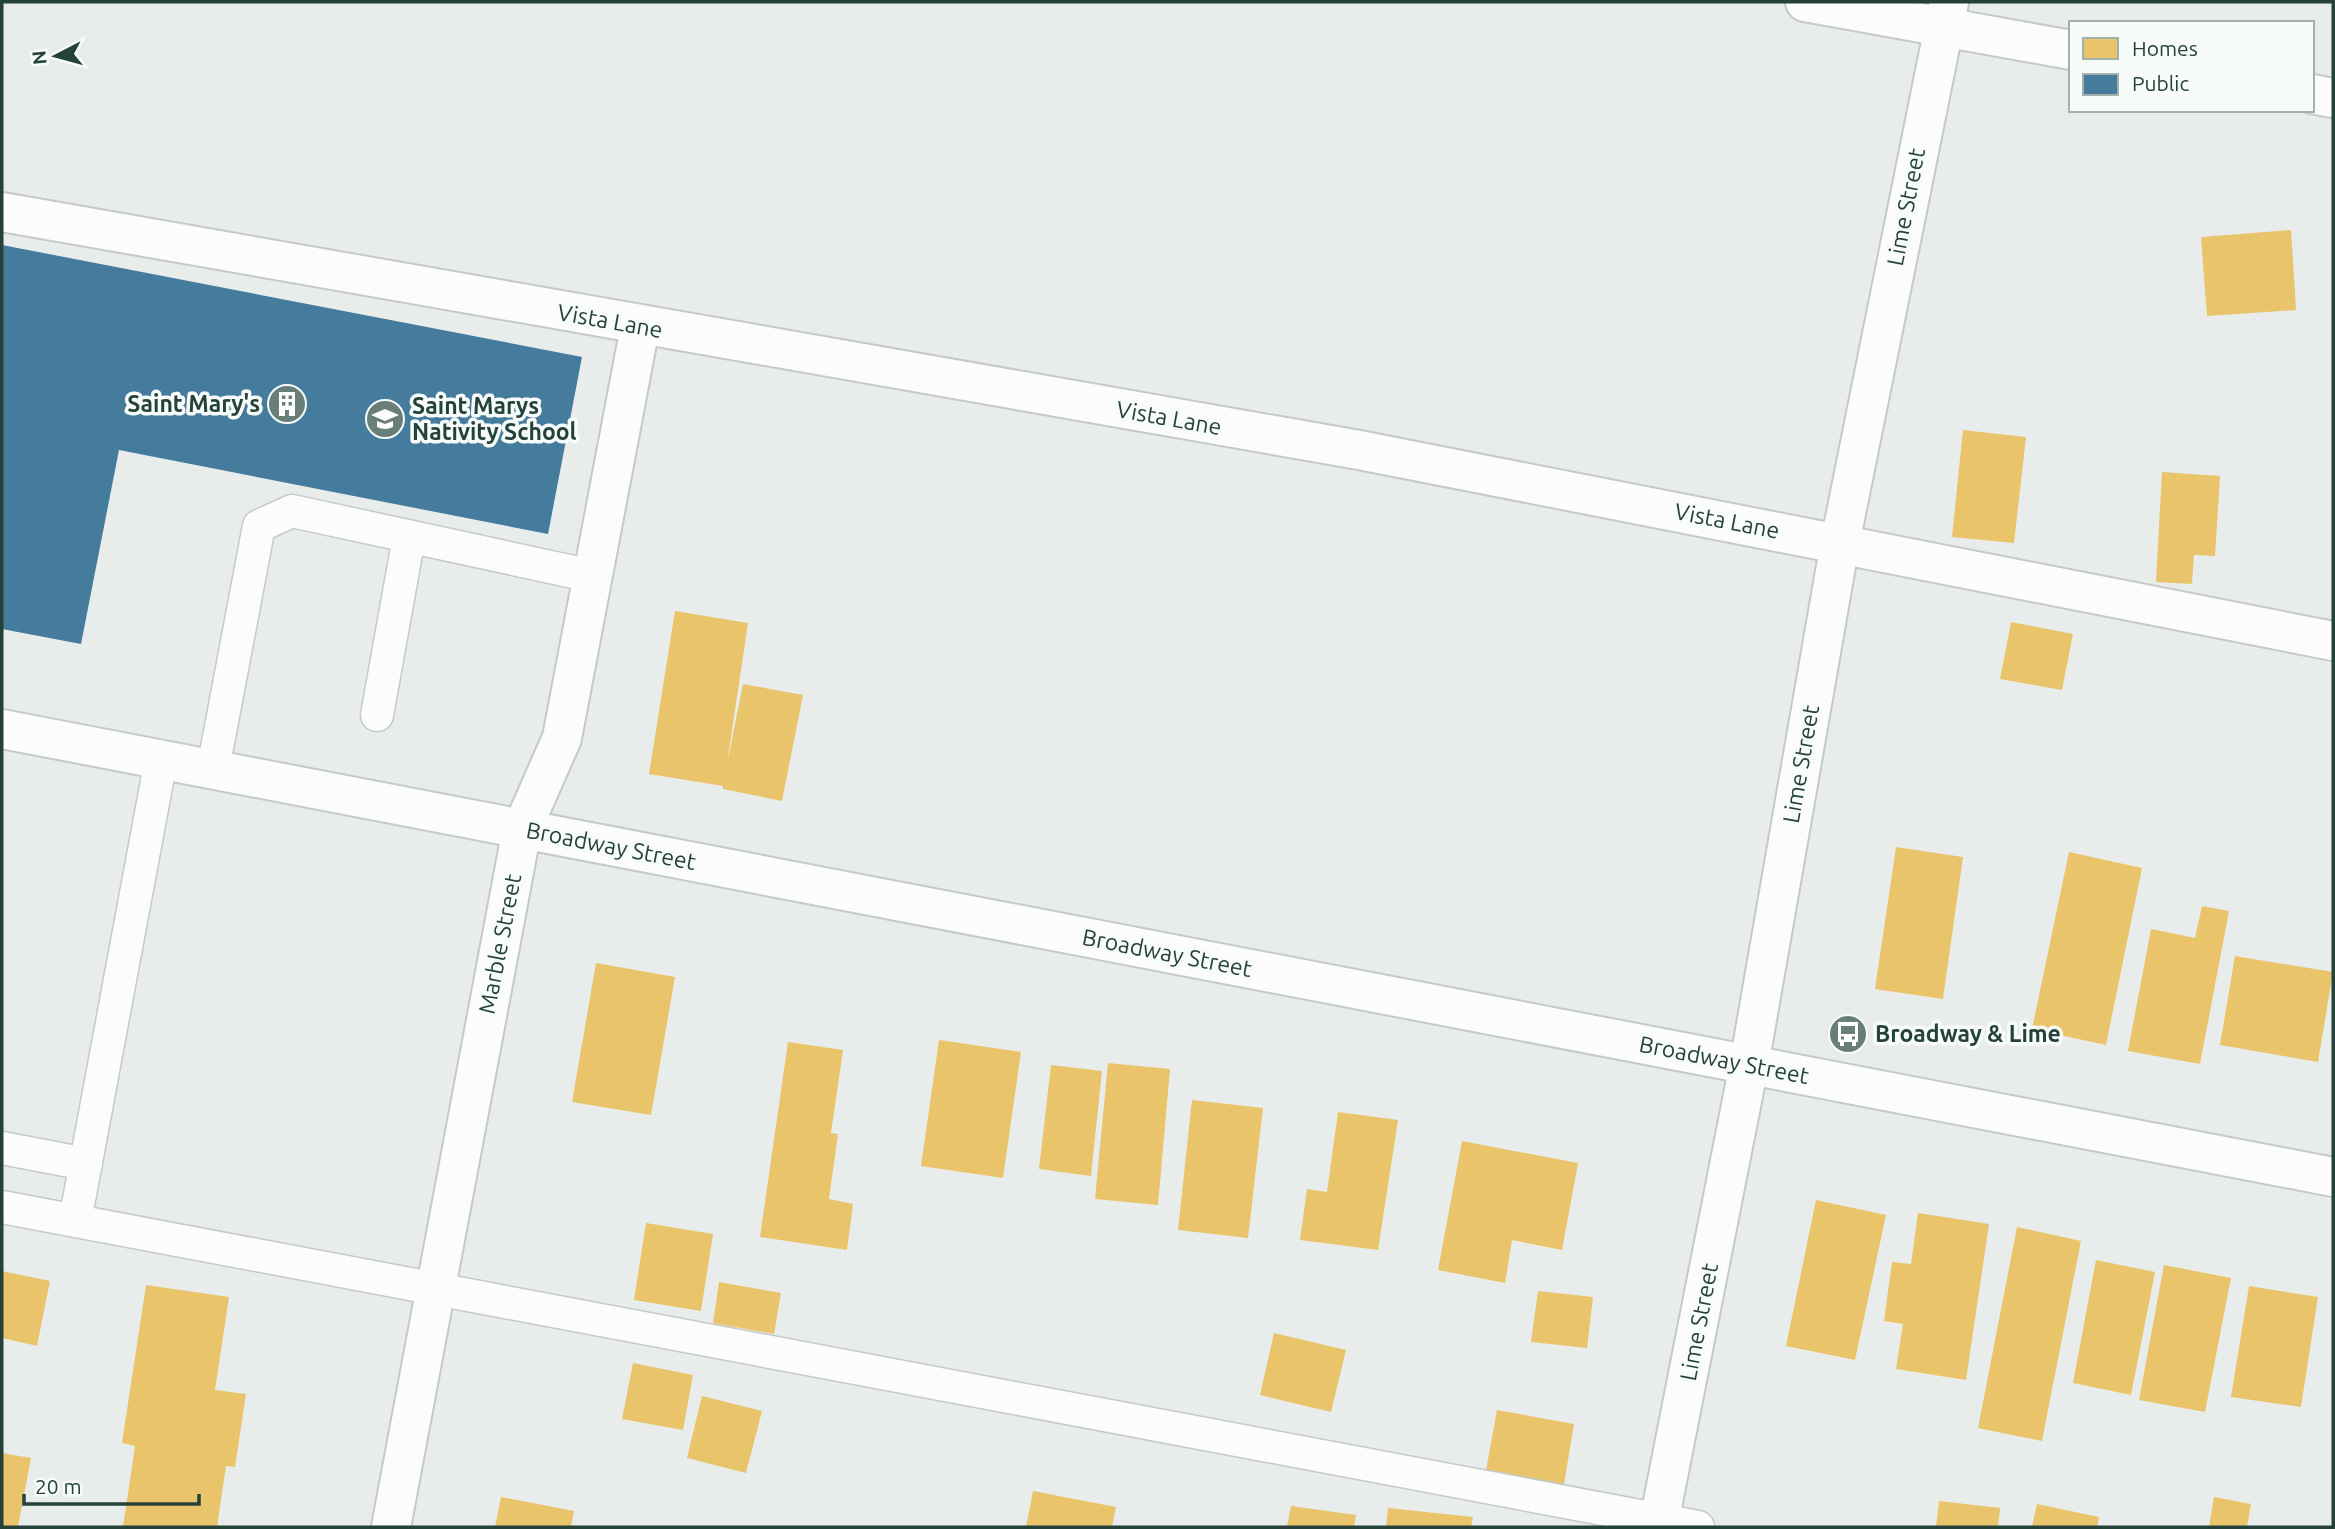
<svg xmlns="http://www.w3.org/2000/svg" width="2335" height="1529" font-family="Ubuntu,sans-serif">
	<rect width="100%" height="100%" fill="#e8edeb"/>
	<!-- homes -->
	<path fill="#e9c46a" d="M 2291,230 L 2296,310 L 2207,316 L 2201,237 Z
		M 1963,430 L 2026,437 L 2014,543 L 1952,537 Z
		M 2162,472 L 2220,476 L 2215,556 L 2194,555 L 2192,584 L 2156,582 Z
		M 675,611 L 748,623 L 727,764 L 743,684 L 803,695 L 782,801 L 723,789 L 723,786 L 649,774 Z
		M 2011,622 L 2073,634 L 2062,690 L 2000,679 Z
		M 1896,847 L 1963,857 L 1943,999 L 1875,989 Z
		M 2069,852 L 2142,868 L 2106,1045 L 2032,1029 Z
		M 2202,906 L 2229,911 L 2200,1064 L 2128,1051 L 2151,929 L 2195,938 Z
		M 2235,956 L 2333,972 L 2318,1062 L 2220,1045 Z
		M 596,963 L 675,977 L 651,1115 L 572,1102 Z
		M 939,1040 L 1021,1052 L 1003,1178 L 921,1166 Z
		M 788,1042 L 843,1050 L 831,1133 L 838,1134 L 829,1199 L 853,1204 L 847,1250 L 760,1237 Z
		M 1108,1063 L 1170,1069 L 1158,1205 L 1095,1199 Z
		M 1051,1065 L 1102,1071 L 1091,1176 L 1039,1169 Z
		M 1192,1100 L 1263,1108 L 1248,1238 L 1178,1230 Z
		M 1338,1112 L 1398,1120 L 1378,1250 L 1300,1240 L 1307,1189 L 1327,1192 Z
		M 1462,1141 L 1578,1163 L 1562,1250 L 1512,1240 L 1505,1283 L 1438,1270 Z
		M 1816,1200 L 1886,1215 L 1855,1360 L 1786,1346 Z
		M 1918,1213 L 1989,1224 L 1966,1380 L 1896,1369 L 1903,1324 L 1884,1321 L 1892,1262 L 1911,1264 Z
		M 646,1223 L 713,1234 L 701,1311 L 634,1300 Z
		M 2017,1227 L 2081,1241 L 2042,1441 L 1978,1428 Z
		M 2096,1260 L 2155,1272 L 2131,1395 L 2073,1383 Z
		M 2164,1265 L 2231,1278 L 2205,1412 L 2139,1400 Z
		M 2,1271 L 50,1281 L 37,1346 L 2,1338 Z
		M 719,1282 L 781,1293 L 774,1334 L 713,1323 Z
		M 146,1285 L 229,1297 L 215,1390 L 246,1394 L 235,1467 L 226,1466 L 217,1527 L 123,1527 L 135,1446 L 122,1443 Z
		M 2249,1286 L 2318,1297 L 2301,1407 L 2231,1397 Z
		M 1538,1291 L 1593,1297 L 1587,1348 L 1531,1342 Z
		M 1274,1333 L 1346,1350 L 1331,1412 L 1260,1395 Z
		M 633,1363 L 693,1375 L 683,1430 L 622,1419 Z
		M 702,1396 L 762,1411 L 746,1473 L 687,1458 Z
		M 1497,1410 L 1574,1424 L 1563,1490 L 1485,1476 Z
		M 2,1453 L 31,1458 L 18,1527 L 2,1527 Z
		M 1033,1491 L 1116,1507 L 1112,1527 L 1026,1527 Z
		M 501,1497 L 574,1511 L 571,1527 L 495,1527 Z
		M 2214,1497 L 2251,1504 L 2247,1527 L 2209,1527 Z
		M 1939,1501 L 2000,1508 L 1998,1527 L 1936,1527 Z
		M 2037,1504 L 2099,1517 L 2097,1527 L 2032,1527 Z
		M 1291,1506 L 1356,1515 L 1354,1527 L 1287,1527 Z
		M 1388,1508 L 1473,1517 L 1471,1527 L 1386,1527 Z"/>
	<!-- public -->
	<path fill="#457b9d" d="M 2,245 L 582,357 L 548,534 L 119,450 L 81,644 L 2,629 Z"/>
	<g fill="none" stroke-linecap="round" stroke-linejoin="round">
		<defs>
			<path id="lane" d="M 377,715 L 409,537
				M 213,769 L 259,526 L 292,511 L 592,576
				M 2,1148 L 86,1164
				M 2,1207 L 1698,1527
				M 75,1221 L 161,760"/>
			<path id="street" d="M 1805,2 L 2071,50
				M 2312,94 L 2333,98
				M 2,212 L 1359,450 L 2333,641
				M 391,1527 L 522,829 L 562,738 L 640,327
				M 1658,1527 L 1749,1065 L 1840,543 L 1949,2"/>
			<path id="secondary" d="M 2,729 L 2333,1177"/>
		</defs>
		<!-- lane casing -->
		<use href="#lane" stroke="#c5cac8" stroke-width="35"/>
		<!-- street casing -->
		<use href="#street" stroke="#c5cac8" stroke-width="42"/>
		<!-- secondary casing -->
		<use href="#secondary" stroke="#c3cbc8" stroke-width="42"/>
		<!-- lane -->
		<use href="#lane" stroke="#fcfcfc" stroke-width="32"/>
		<!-- street -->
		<use href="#street" stroke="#fcfcfc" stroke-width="38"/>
		<!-- secondary -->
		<use href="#secondary" stroke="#fcfcfc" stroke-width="38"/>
	</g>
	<!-- icons -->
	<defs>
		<symbol id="building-disc" viewBox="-11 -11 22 22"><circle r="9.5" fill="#697e78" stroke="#f7fbf9"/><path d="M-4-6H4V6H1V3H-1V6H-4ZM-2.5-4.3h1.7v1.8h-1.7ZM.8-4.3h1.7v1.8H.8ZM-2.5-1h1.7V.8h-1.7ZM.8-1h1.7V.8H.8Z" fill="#fff"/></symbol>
		<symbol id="school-disc" viewBox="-11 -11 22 22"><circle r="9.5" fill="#697e78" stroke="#f7fbf9"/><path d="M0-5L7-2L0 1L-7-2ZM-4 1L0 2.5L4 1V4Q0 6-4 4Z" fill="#fff"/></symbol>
		<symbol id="bus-disc" viewBox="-11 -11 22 22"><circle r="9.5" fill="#697e78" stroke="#f7fbf9"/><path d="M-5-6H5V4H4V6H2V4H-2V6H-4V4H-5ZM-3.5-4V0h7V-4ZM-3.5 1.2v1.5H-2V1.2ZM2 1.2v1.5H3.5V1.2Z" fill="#fff"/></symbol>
	</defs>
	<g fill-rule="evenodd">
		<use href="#building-disc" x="265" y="382" width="44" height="44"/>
		<use href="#school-disc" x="363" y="397" width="44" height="44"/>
		<use href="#bus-disc" x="1826" y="1012" width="44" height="44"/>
	</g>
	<g text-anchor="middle" stroke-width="7" stroke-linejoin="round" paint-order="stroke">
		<!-- street labels -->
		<g font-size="23" fill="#24423a" stroke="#f7fbf9">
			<text transform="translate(1906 207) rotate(-79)" y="8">Lime Street</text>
			<text transform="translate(610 321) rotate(10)" y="8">Vista Lane</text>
			<text transform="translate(1169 418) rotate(10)" y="8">Vista Lane</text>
			<text transform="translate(1727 521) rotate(11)" y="8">Vista Lane</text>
			<text transform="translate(1801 764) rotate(-80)" y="8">Lime Street</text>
			<text transform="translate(611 846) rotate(11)" y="8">Broadway Street</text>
			<text transform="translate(500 944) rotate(-79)" y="8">Marble Street</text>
			<text transform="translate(1167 953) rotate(11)" y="8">Broadway Street</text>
			<text transform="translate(1724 1060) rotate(11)" y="8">Broadway Street</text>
			<text transform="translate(1699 1322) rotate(-79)" y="8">Lime Street</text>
		</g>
		<!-- poi labels -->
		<g font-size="23" font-weight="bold" fill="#24423a" stroke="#f7fbf9" text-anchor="start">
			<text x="260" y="412" text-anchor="end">Saint Mary's</text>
			<text x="412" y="414">Saint Marys<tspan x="412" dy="26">Nativity School</tspan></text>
			<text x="1875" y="1042">Broadway &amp; Lime</text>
		</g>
	</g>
	<!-- border -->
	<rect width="2335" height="1529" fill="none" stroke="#24423a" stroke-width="7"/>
	<!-- legend -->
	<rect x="2069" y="21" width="245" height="91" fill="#f7fbf9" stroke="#a3b1ad" stroke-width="2"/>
	<rect x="2083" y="38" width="35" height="21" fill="#e9c46a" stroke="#a3b1ad" stroke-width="2"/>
	<text x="2132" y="56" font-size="21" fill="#24423a">Homes</text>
	<rect x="2083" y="74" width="35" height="21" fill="#457b9d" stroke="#a3b1ad" stroke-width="2"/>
	<text x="2132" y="91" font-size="21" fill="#24423a">Public</text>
	<!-- north arrow -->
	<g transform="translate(56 56) rotate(264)" stroke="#f7fbf9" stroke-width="5" paint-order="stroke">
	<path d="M0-5L12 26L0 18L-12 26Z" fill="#24423a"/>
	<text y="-10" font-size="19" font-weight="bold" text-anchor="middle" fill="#24423a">N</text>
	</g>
	<!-- scale -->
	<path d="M24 1494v10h175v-10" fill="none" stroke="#24423a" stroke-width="3.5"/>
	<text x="35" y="1494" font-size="21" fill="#24423a" stroke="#f7fbf9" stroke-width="5" paint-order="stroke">20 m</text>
</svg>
